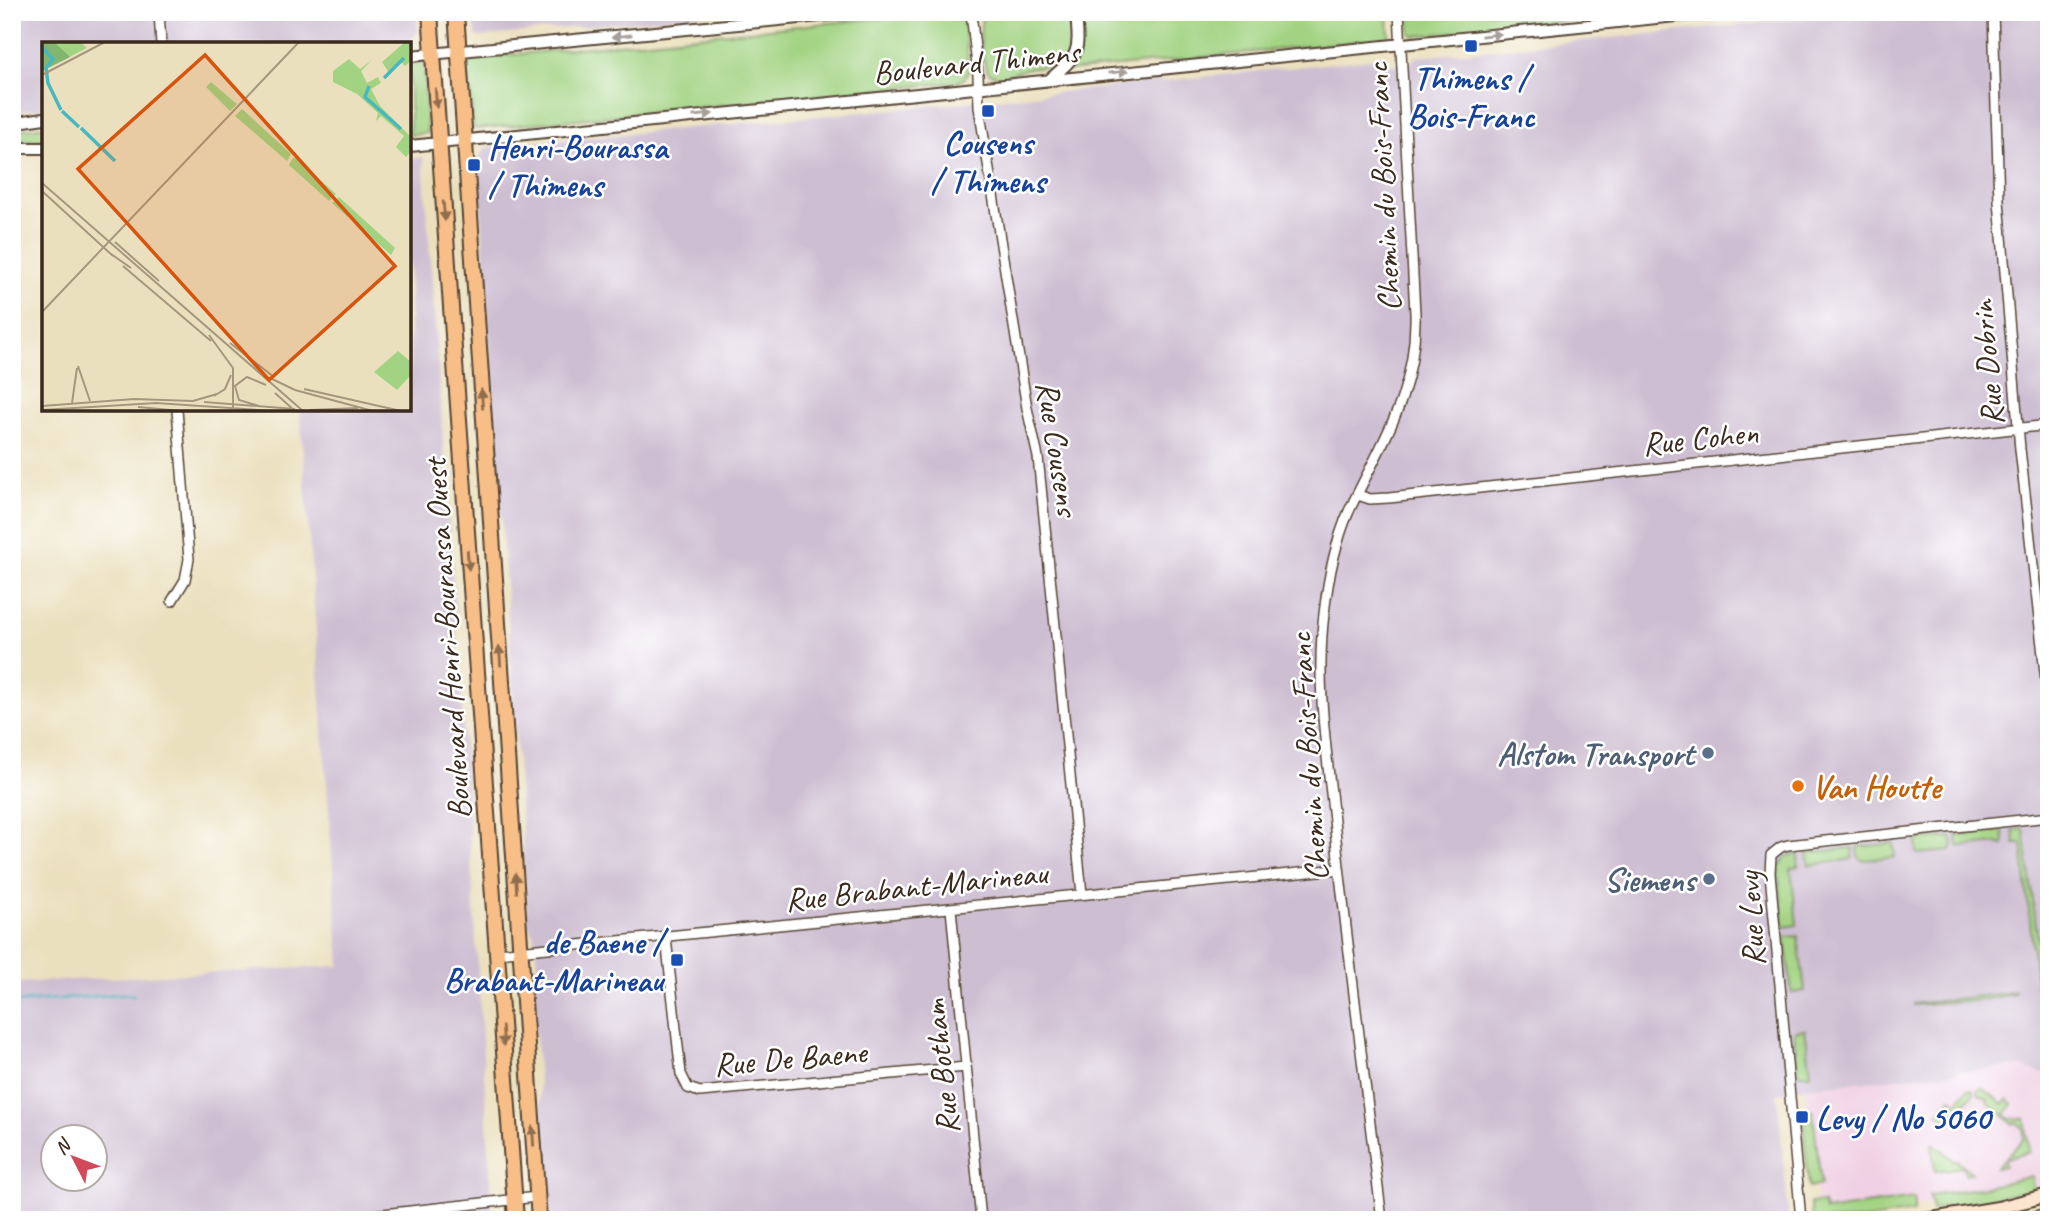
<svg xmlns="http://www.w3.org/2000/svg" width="2061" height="1232" font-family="Caveat,sans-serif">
	<rect width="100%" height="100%" fill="#fff"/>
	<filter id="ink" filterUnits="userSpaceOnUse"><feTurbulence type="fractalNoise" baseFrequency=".0143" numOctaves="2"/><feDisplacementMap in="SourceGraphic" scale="14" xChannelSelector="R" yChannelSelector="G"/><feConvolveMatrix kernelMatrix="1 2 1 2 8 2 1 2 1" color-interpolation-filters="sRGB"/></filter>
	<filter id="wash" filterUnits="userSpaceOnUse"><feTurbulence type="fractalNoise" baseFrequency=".00686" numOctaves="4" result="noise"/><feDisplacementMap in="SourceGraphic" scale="28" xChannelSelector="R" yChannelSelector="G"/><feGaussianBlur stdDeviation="1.57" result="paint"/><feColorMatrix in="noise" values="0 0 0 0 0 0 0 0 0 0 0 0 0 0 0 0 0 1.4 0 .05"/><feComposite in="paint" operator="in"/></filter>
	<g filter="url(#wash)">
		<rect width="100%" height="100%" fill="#ebe0be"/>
		<!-- built -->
		<path fill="#f0d0e4" d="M 2020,1066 L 2049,1076 L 2049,1183 L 2031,1188 L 1831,1220 L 1819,1220 L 1805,1087 Z"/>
		<!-- industrial -->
		<path fill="#cebed1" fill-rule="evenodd" d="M 12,12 L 417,12 L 418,32 L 408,42 L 391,44 L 44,44 L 44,108 L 12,112 Z
			M 469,12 L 726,12 L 477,37 Z
			M 1872,12 L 2049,12 L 2049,1076 L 2020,1066 L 1805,1087 L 1777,1094 L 1789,1220 L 549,1220 L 531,973 L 537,964 L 534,935 L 528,925 L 478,160 L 486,147 L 959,103 L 1381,58 L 1388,65 L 1411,63 L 1416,57 Z
			M 423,157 L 460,678 L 493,1220 L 12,1220 L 12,983 L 340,966 L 300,410 L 410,410 L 410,159 ZM 52,1138 L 94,1138 L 94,1180 L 52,1180 Z"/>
		<!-- green -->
		<path fill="#a2d382" stroke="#6e7e50" stroke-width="2" d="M 939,12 L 956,13 L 964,22 L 969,71 L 964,79 L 957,82 L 475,129 L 473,127 L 468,59 Z
			M 984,12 L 1388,12 L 1389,38 L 1070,71 L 1066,59 L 1053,66 L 1030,68 L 999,77 L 989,73 C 981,63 978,24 984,12 Z
			M 1409,12 L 1647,12 L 1414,36 L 1410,33 Z
			M 424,62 L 427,133 L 410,135 L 410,64 Z
			M 44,126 L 44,140 L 12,141 L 12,131 Z
			M 2024,829 L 2042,974 L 2039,981 L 2040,988 L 2037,988 L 2022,844 L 2015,844 L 2013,830 Z
			M 2003,831 L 2004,845 L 2001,845 L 2000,843 L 1960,847 L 1958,845 L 1957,836 Z
			M 1952,837 L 1953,845 L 1950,851 L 1917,854 L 1916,840 Z
			M 1893,843 L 1895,857 L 1862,860 L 1858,856 L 1857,847 Z
			M 1853,848 L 1852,859 L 1809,865 L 1807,853 Z
			M 1798,853 L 1798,866 L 1791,869 L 1797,925 L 1784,927 L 1778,868 L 1786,857 Z
			M 1798,936 L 1805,991 L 1792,993 L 1785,937 Z
			M 2015,992 L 2014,994 L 1982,1000 L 1913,1005 L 1913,1004 Z
			M 1805,1029 L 1811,1074 L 1798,1074 L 1794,1031 Z
			M 1983,1088 L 2003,1104 L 2008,1099 L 2013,1104 L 2005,1114 L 2010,1119 L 2025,1118 L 2029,1152 L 2004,1159 L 2005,1166 L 1996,1168 C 2005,1157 2015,1149 2024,1138 L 2023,1128 L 2016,1122 L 2013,1124 L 1987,1102 L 1988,1099 L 1978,1094 L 1978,1089 Z
			M 1973,1089 L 1974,1094 L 1961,1106 L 1963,1108 L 1955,1117 L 1953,1116 L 1948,1122 L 1938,1113 L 1951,1098 L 1957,1103 L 1967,1090 Z
			M 1813,1111 L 1821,1185 L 1809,1188 L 1803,1123 L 1805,1122 L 1802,1113 Z
			M 1932,1144 L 1935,1144 L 1953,1160 L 1957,1160 L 1972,1173 L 1965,1174 L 1963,1167 L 1935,1171 Z
			M 2032,1176 L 2033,1190 L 1932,1210 L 1929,1195 L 1985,1187 Z
			M 1914,1198 L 1914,1212 L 1865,1220 L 1813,1220 L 1810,1203 L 1823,1203 L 1825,1211 Z"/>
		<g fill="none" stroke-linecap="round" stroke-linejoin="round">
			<!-- stream -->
			<path stroke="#48b8bf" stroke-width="2.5" d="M 12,1003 L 120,994 L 134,995"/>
		</g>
	</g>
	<g filter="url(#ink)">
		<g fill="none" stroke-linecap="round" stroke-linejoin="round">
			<defs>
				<path id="minor" d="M 159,12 L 161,44
					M 971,12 L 978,75 L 979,107 L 1027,408 L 1038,457 L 1082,894
					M 1993,12 L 1999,201 L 2020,449 L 2049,708
					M 1358,495 L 1370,499 L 1389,498 L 2049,425
					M 172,601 L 185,580 L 189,559 L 177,410
					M 951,909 L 981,1220
					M 666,938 L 681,1074 L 688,1088 L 700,1092 L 966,1067
					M 498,953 L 1339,869
					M 329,1220 L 537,1197
					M 1382,1220 C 1366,1090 1349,960 1335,830 C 1328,759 1315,685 1324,614 C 1328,579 1335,543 1349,511 C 1382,441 1417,394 1415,313 L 1399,12
					M 1801,1220 L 1770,873 L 1771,855 L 1781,847 L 1788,845 L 2049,817"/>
				<path id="tertiary" d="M 410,56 L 860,12
					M 1050,79 C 1081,53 1079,52 1076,12
					M 12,123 L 44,118
					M 410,146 L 1715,12
					M 12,148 L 44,148"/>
				<path id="secondary" d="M 1926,1220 L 1998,1208 L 2049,1195"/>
				<path id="primary" d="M 430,12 L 516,1220
					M 456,12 L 539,1220"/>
				<path id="motorway" d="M 2034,1220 L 2049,1216"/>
			</defs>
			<!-- minor casing -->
			<use href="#minor" stroke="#554536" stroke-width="12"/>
			<!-- tertiary casing -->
			<use href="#tertiary" stroke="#554536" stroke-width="14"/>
			<!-- secondary casing -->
			<use href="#secondary" stroke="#554536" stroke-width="16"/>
			<!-- primary casing -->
			<use href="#primary" stroke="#554536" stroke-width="18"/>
			<!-- motorway casing -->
			<use href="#motorway" stroke="#554536" stroke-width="19"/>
			<!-- minor -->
			<use href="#minor" stroke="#fff" stroke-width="9"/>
			<!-- tertiary -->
			<use href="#tertiary" stroke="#fff" stroke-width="10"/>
			<!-- secondary -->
			<use href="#secondary" stroke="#fce5cf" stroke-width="12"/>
			<!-- primary -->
			<use href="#primary" stroke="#f7be87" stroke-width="14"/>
			<!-- motorway -->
			<use href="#motorway" stroke="#f7be87" stroke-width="16"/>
		</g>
		<!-- one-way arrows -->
		<defs><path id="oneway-solid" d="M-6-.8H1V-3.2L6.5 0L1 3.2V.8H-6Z" transform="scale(1.75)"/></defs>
		<g fill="#a79f9a">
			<use href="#oneway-solid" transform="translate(1491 35) rotate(-6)"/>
			<use href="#oneway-solid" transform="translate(622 36) rotate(174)"/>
			<use href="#oneway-solid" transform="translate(1118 72) rotate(-6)"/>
			<use href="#oneway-solid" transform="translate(703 115) rotate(-6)"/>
		</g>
		<g fill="#906d4d">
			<use href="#oneway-solid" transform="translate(436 98) rotate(86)"/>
			<use href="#oneway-solid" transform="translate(444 211) rotate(85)"/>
			<use href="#oneway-solid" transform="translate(482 399) rotate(-94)"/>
			<use href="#oneway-solid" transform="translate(468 560) rotate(86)"/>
			<use href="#oneway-solid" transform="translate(500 656) rotate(-94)"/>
			<use href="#oneway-solid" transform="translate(516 883) rotate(-94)"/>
			<use href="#oneway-solid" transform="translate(503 1036) rotate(86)"/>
			<use href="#oneway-solid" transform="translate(533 1136) rotate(-94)"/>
		</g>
	</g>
	<!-- markers -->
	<g fill="#1a4fb4" stroke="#fff" stroke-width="2.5">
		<rect x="1464" y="39" width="14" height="14" rx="3.5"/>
		<rect x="981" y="104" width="14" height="14" rx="3.5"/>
		<rect x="467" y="158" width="14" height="14" rx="3.5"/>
		<rect x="670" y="953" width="14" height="14" rx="3.5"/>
		<rect x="1795" y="1110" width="14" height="14" rx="3.5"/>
	</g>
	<g fill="#5c6f8a" stroke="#fff" stroke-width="2.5">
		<circle cx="1708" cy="753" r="7"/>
		<circle cx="1709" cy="879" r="7"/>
	</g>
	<circle fill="#e8710a" stroke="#fff" stroke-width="2.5" cx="1798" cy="786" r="7"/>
	<g text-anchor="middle" stroke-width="5" stroke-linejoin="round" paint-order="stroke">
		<!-- street labels -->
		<g font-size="33" fill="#3b2a1e" stroke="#fff">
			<text transform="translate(976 61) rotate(-6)" y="12">Boulevard Thimens</text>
			<text transform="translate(1382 187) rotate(-93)" y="12">Chemin du Bois-Franc</text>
			<text transform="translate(1986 363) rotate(-95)" y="12">Rue Dobrin</text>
			<text transform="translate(1700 437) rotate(-6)" y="12">Rue Cohen</text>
			<text transform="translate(1059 448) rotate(81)" y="12">Rue Cousens</text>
			<text transform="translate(446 639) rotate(-94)" y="12">Boulevard Henri-Bourassa Ouest</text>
			<text transform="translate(1307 757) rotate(-94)" y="12">Chemin du Bois-Franc</text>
			<text transform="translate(916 885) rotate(-6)" y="12">Rue Brabant-Marineau</text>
			<text transform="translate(1750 919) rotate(-93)" y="12">Rue Levy</text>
			<text transform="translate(790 1057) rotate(-5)" y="12">Rue De Baene</text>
			<text transform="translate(940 1067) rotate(-96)" y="12">Rue Botham</text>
		</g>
		<!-- transit labels -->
		<g font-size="33" font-weight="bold" fill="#164399" stroke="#fff">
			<text x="1471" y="89">Thimens /<tspan x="1471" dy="38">Bois-Franc</tspan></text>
			<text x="988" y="154">Cousens<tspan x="988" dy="38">/ Thimens</tspan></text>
			<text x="488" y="158" text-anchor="start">Henri-Bourassa<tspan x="488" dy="38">/ Thimens</tspan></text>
			<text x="663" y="953" text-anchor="end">de Baene /<tspan x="663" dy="38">Brabant-Marineau</tspan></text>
			<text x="1816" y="1129" text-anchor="start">Levy / No 5060</text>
		</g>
		<!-- service labels -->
		<g font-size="33" font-weight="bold" fill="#4e5e75" stroke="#fff" text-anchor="end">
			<text x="1694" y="765">Alstom Transport</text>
			<text x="1695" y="891">Siemens</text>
		</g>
		<!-- food labels -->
		<g font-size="33" font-weight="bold" fill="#c56008" stroke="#fff" text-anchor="start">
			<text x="1812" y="798">Van Houtte</text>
		</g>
	</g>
	<!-- overview -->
	<g transform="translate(42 42)">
		<rect width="369" height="369" fill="#ebe0be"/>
		<path d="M 0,0 L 38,0 L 45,6 L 0,29 ZM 363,0 L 369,0 L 369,19 L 363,24 L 359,20 L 342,38 L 346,29 L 340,20 ZM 307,17 L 318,27 L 330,18 L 319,29 L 325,41 L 336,35 L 339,41 L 329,47 L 338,64 L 369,95 L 369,109 L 364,115 L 354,105 L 362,94 L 339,74 L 334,79 L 336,71 L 315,52 L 291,40 L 291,29 ZM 169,40 L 195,62 L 188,69 L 164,45 ZM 200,67 L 249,112 L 245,119 L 193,74 ZM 251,116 L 254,116 L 294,152 L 287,159 L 247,123 ZM 297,155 L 353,206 L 349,213 L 290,161 ZM 356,309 L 369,320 L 370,332 L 355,348 L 332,330 Z" fill="#a2d382"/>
		<path d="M 0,0 L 12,0 L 28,15 L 0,29 Z" fill="#81b570"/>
		<path fill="none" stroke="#48b8bf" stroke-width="3.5" d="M 0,5 L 11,17 L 4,26 L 6,41 L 19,68M 342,36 L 362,16M 327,44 L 323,55 L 359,87M 20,69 L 37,85M 39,86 L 73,119"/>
		<path fill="none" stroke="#a5977e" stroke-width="2" d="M 0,33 L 63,0M 0,141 L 261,369M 0,149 L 71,214M 73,200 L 117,239M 69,212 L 89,226M 81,224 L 169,299M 0,270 L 257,0M 167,293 L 191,326 L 191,367M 188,301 L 232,335M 36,324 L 48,359M 228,336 L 253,348 L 331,369M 262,347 L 359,369M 233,351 L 253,369M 172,354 L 183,347 L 189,333M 151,359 L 175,352M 162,360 L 253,367M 30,361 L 35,326M 0,364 L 92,357 L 152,359M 217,364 L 197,358 L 193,344 L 205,335 L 224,343M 96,365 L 140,369M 0,368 L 114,361 L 231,369M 267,368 L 316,366"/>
		<path fill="#d7540e" fill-opacity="0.15" stroke="#d7540e" stroke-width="3.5" d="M 163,13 L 353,224 L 227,338 L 36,127 Z"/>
		<rect width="369" height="369" fill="none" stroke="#3b2a1e" stroke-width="3.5"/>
	</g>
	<!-- margin -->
	<rect width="2061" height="1232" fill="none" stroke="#fff" stroke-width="42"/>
	<!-- north arrow -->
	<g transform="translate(74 1158) rotate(312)"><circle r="33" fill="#ffffff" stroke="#b1aaa5" stroke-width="2"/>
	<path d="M0-5L12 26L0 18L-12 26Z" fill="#d1495b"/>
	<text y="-10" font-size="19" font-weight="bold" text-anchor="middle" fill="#3b2a1e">N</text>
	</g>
</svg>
